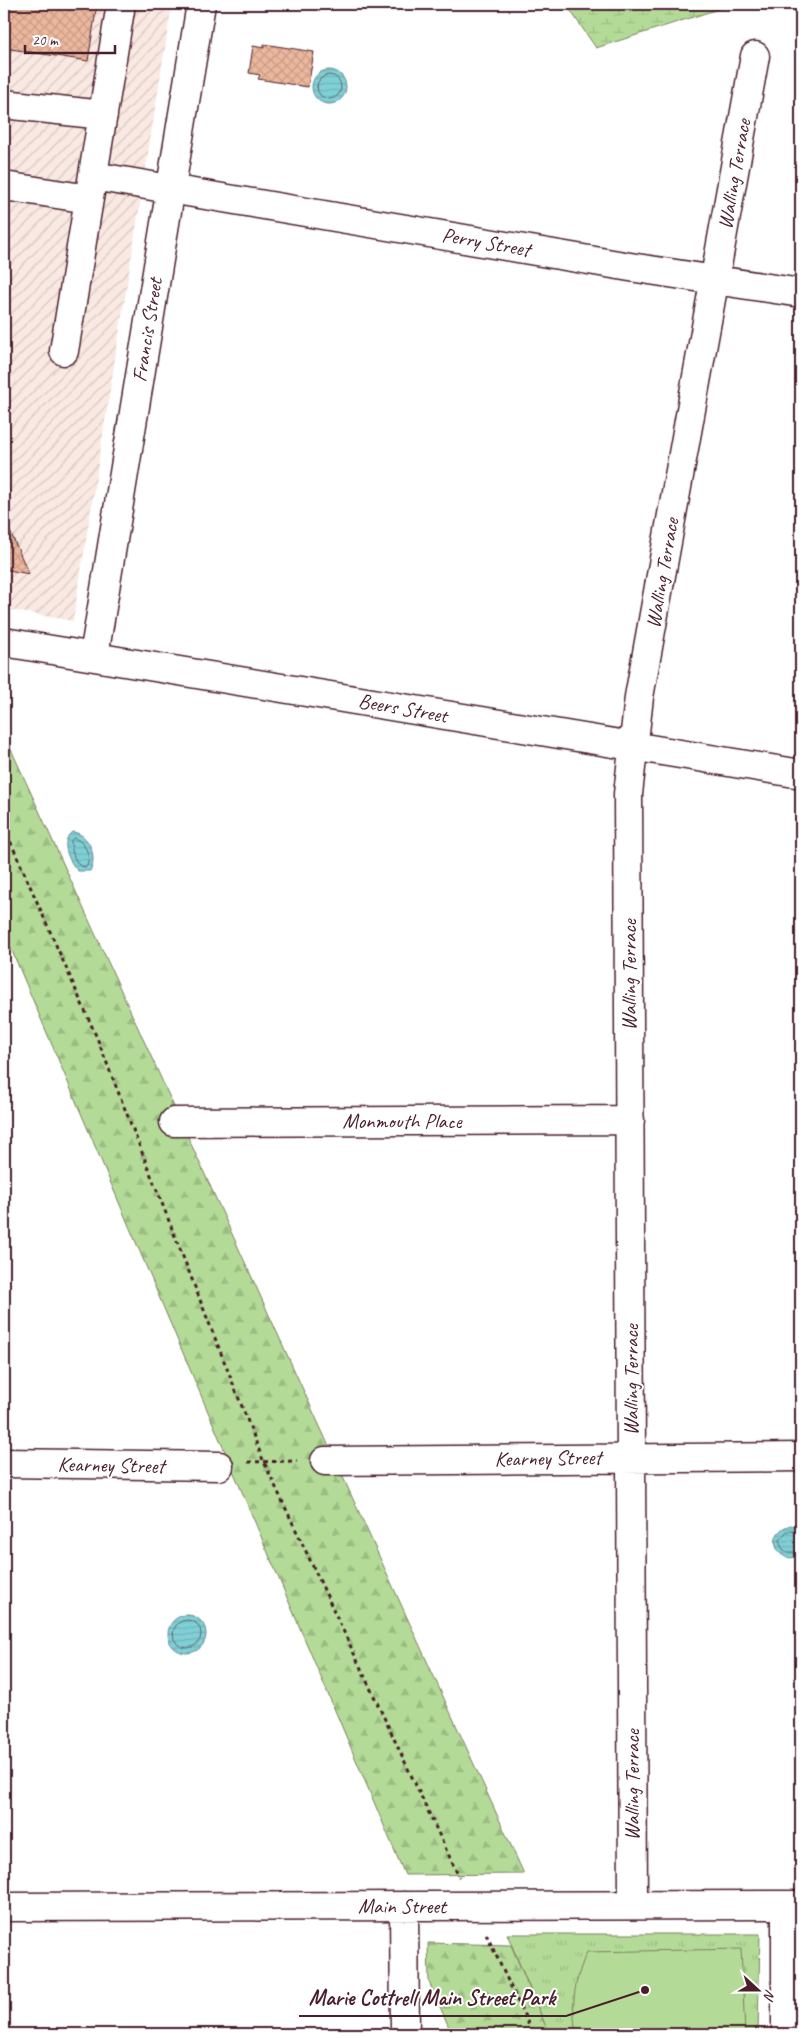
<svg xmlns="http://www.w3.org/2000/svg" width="805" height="2038" font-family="Caveat,sans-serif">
	<defs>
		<pattern id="industrial-furrows" width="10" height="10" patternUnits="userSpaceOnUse" patternTransform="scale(1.25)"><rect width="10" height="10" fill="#f9e9e2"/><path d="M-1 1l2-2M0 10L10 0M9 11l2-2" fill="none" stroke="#d7c7c2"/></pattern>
		<pattern id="grass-tufts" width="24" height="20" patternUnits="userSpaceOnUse" patternTransform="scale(1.25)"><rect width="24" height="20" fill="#b3db97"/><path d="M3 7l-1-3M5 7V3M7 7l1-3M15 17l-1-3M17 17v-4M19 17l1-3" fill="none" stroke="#9bbc82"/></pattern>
		<pattern id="forest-firs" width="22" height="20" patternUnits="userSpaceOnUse" patternTransform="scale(1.25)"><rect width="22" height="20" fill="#b3db97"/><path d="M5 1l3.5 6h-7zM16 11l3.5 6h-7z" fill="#9bbc82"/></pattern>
		<pattern id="wetland-marsh" width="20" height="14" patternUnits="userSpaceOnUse" patternTransform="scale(1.25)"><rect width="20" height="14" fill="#b3db97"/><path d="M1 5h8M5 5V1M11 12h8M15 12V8" fill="none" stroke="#9bbc82"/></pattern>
		<pattern id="water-rules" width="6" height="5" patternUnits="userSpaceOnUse" patternTransform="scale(1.25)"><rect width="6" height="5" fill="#7fd0d6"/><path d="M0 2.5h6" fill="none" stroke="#6fb2b8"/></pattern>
		<pattern id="building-cross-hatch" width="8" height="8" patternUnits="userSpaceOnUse" patternTransform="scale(1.25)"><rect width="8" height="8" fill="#ebb79d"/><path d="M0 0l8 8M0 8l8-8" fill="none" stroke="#cb9d87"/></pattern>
	</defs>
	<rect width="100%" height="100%" fill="#fff"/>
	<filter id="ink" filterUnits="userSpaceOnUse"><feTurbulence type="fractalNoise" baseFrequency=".02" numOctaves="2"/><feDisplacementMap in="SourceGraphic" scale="10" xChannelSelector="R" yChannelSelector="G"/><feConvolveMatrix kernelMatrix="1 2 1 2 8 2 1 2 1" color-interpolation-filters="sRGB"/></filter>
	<g filter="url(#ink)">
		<!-- industrial -->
		<path fill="url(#industrial-furrows)" d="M 4,4 L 172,4 L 73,621 L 4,609 Z"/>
		<!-- grass -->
		<path fill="url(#grass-tufts)" stroke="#7e7d61" d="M 507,1934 L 760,1934 L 758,2034 L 549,2034 Z"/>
		<!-- forest -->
		<path fill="url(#forest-firs)" stroke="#7e7d61" d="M 4,734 L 524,1874 L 405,1875 L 4,932 Z
			M 428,1943 L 511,1945 L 549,2034 L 452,2034 L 429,1982 Z"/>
		<!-- wetland -->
		<path fill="url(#wetland-marsh)" stroke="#7e7d61" d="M 566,4 L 734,4 L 596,48 Z"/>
		<!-- garden -->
		<path fill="#b3db97" stroke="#7e7d61" d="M 741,1949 L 745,2034 L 576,2034 C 571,2002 574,1982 587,1952 Z"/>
		<!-- water -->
		<path fill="url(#water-rules)" stroke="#6a8992" d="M312 87a17 17 0 1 1 34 0a17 17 0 1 1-34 0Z
			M 72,832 C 89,833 98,857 90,871 L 78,871 C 69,862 59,842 72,832 Z
			M 791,1525 L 801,1528 L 801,1555 C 777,1568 763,1532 791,1525 Z
			M168 1634a19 19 0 1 1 38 0a19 19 0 1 1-38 0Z"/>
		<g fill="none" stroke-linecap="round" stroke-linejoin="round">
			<!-- shore -->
			<path stroke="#5f666f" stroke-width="1" d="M317 87a12 12 0 1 1 24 0a12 12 0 1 1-24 0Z
				M 74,838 C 84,841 93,857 86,867 L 80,866 C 74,860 71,850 71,841 Z
				M 801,1532 L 787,1531 L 780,1540 C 781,1554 790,1553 801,1551
				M173 1634a14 14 0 1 1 28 0a14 14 0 1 1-28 0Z"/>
		</g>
		<!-- building -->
		<path fill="url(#building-cross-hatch)" stroke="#4a1f2b" d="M 4,4 L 97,4 L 88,61 L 4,48 Z
			M 264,44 L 314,52 L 308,87 L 258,79 L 260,75 L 249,73 L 253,46 L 264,48 Z
			M 4,518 L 29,574 L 4,569 Z"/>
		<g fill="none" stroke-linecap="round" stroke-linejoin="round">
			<defs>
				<path id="minor" d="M 4,104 L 103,115
					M 93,176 L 630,267 L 801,293
					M 4,186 L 89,199
					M 64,351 L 121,4
					M 4,642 L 801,774
					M 94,656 L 201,4
					M 174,1122 L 630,1120
					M 325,1461 L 801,1457
					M 4,1463 L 219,1466
					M 633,1905 L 628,794 L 639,697 L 755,56
					M 786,1905 L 786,2034
					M 404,1906 L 405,2034
					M 4,1907 L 801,1905"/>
			</defs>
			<!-- minor casing -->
			<use href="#minor" stroke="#4a1f2b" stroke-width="31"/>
			<!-- path -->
			<path stroke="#4a1f2b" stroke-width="3" stroke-dasharray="4 4" stroke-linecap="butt" d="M 4,827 L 97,1038 L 263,1460 L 459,1877
				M 248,1462 L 297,1461
				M 486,1934 L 533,2034"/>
			<!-- minor -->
			<use href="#minor" stroke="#fff" stroke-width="28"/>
		</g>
	</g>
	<g text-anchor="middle" stroke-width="4" stroke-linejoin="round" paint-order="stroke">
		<!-- street labels -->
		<g font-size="21" fill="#4a1f2b" stroke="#fff">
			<text transform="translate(734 174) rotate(-80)" y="7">Walling Terrace</text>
			<text transform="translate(486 242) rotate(10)" y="7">Perry Street</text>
			<text transform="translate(147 330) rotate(-81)" y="7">Francis Street</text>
			<text transform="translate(662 573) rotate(-80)" y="7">Walling Terrace</text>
			<text transform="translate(403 708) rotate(10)" y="7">Beers Street</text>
			<text transform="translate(629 975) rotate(-90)" y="7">Walling Terrace</text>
			<text x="402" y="1128">Monmouth Place</text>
			<text transform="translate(631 1380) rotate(-90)" y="7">Walling Terrace</text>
			<text transform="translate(548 1458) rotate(-1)" y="7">Kearney Street</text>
			<text transform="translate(111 1465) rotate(1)" y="7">Kearney Street</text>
			<text transform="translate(632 1785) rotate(-90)" y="7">Walling Terrace</text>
			<text x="402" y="1913">Main Street</text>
		</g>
	</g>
	<!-- callouts -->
	<path fill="none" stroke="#4a1f2b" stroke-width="2" d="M645 1990L566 2016H299"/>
	<circle fill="#4a1f2b" stroke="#fff" stroke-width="2" cx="645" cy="1990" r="5"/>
	<g font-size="22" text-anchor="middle" font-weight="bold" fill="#4a1f2b" stroke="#fff" stroke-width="4" stroke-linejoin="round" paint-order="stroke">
		<text x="432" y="2005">Marie Cottrell Main Street Park</text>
	</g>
	<!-- margin -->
	<rect width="805" height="2038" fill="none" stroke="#fff" stroke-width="20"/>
	<rect x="10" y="10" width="785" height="2018" fill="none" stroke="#4a1f2b" stroke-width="2" filter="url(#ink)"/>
	<!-- north arrow -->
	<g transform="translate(758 1990) rotate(111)" stroke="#ffffff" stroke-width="4" paint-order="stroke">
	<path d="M0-4L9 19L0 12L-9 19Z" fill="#4a1f2b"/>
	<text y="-8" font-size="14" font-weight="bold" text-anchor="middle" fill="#4a1f2b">N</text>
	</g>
	<!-- scale -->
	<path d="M25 45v8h90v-8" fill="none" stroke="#4a1f2b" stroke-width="2.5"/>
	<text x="32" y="45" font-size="15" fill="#4a1f2b" stroke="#ffffff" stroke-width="4" paint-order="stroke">20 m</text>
</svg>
